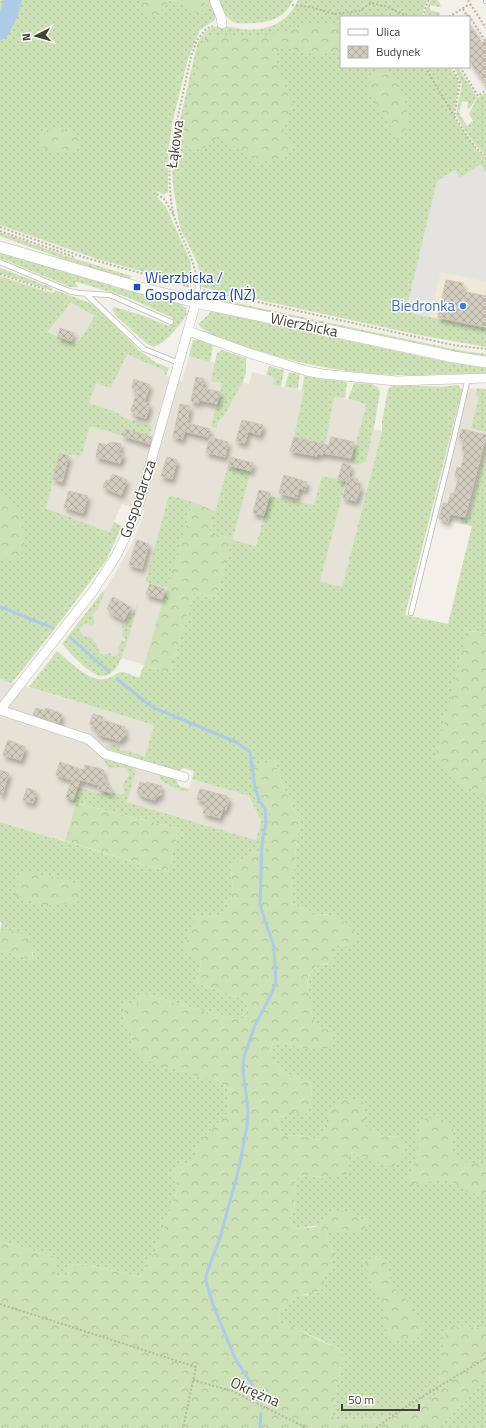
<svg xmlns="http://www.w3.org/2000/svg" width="486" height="1428" font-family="'Titillium Web',sans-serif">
	<defs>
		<pattern id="grass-dots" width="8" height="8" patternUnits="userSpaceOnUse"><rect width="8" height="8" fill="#cce2b6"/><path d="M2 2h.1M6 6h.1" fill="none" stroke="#b1c39d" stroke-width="1.8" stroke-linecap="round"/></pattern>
		<pattern id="forest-crowns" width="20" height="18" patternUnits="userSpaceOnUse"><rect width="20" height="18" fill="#cce2b6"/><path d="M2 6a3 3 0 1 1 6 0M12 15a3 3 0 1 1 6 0" fill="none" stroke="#b1c39d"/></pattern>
		<pattern id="building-cross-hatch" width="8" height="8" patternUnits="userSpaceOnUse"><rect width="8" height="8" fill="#d3cdc0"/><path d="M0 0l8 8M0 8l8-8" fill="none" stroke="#ada89d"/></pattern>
		<filter id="shadow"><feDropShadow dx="2.5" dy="4.5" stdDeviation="2" flood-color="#0004"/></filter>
	</defs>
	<rect width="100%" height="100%" fill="#f3f0e9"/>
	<!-- residential -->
	<path fill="#e6e2d8" d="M 70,301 L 96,316 L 77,344 L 47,332 L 66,310 Z
		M 127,353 L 163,370 L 166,376 L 182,381 L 189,356 L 227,366 L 224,377 L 243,383 L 249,384 L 252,372 L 275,378 L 274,385 L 341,398 L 366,404 L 360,426 L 382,431 L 342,587 L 296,575 L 281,499 L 269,496 L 249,571 L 226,565 L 251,471 L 228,465 L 215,511 L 169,495 L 145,581 L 168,588 L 144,665 L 122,658 L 112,668 L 73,633 L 104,591 L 115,574 L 133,542 L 145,511 L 122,504 L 109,532 L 0,490 L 0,386 Z
		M 462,388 L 486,389 L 486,469 L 472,526 L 431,517 L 462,392 Z
		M 0,679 L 155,725 L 142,769 L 176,779 L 179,786 L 189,789 L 192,779 L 249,796 L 261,823 L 256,840 L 70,785 L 66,799 L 76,803 L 65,841 L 0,822 Z"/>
	<!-- commercial -->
	<path fill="#f2e8d7" d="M 441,272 L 486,282 L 486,329 L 430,317 Z"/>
	<!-- grass -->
	<path fill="url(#grass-dots)" fill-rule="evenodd" d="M 0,0 L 141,0 L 163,9 L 169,0 L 187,3 L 207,8 L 204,0 L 212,0 L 216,13 L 215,20 L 200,30 L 188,59 L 173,120 L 168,153 L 168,192 L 164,195 L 157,191 L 157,197 L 166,207 L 190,260 L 192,277 L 189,284 L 97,259 L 0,225 Z
		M 218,0 L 293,0 C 285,19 268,23 249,23 C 242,24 234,24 229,19 C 223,14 221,6 218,0 Z
		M 298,0 L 427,0 L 421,17 L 341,17 L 341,67 L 450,67 C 453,71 456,76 458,81 C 460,90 454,106 453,116 L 477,150 L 486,157 L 486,173 L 480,165 L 460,178 L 411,313 L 486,329 L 486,347 L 419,335 L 201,287 L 198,264 L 181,230 L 179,223 L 173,185 L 172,168 L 174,146 L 197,45 C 200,38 204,32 211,28 C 219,24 232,27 241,29 C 267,32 288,23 298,0 Z
		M 431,0 L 438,0 L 441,6 L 439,7 L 430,5 L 430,10 L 440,13 L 439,17 L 424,17 L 428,5 Z
		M 454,67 L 458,67 L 477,97 L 470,108 L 467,109 L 468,102 L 462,101 L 459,113 L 467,126 L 473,121 L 469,114 L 477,98 L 486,93 L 486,154 C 472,145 464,128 456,115 L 462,84 Z
		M 0,232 L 66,256 L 131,276 L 130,279 L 69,261 L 0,236 Z
		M 0,252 L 118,288 L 181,304 L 186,308 L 187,314 C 182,323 165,344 155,346 C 152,347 149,345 146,343 L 117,317 L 112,309 L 115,307 L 144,316 L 169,326 L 173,318 L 127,297 L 77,282 L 75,283 L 78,287 L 70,287 L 0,258 Z
		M 0,268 L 53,288 L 52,291 L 0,273 Z
		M 0,276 L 44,291 L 54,293 L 55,290 L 93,304 L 101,311 L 140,351 L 155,362 L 169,368 L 166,376 L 163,370 L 127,354 L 111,388 L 96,383 L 89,403 L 114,411 L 125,418 L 152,426 L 148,444 L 138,441 L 141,434 L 125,429 L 123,436 L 90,426 L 81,457 L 60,452 L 46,508 L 109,532 L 114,522 L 122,526 L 107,559 L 60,622 L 12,683 L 0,679 ZM 70,302 L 95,316 L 77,344 L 47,332 L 66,310 Z
		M 213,298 L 463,351 L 486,354 L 486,356 L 459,353 L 213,300 Z
		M 210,311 L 416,355 L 458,364 L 486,368 L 486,374 C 456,372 425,376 395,375 C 340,373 295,363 243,346 C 231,342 205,335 198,324 L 209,314 Z
		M 193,340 L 201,340 L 213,346 L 210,362 L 189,356 Z
		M 222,350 L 246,358 L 246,372 L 243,383 L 242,383 L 224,416 L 217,423 L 217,428 L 211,427 L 222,383 L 211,381 L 217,353 Z
		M 269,366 L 284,370 L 281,386 L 273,385 L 275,378 L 266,375 Z
		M 289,372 L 300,374 L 298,389 L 285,387 Z
		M 304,376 L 346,382 L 347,383 L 345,398 L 334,397 L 325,445 L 294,437 L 304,391 L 302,390 Z
		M 354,383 C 363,384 376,381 380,391 L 375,422 L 366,461 L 359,465 L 351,463 L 366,404 L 348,399 Z
		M 397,385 L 442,387 L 456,385 L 459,386 L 462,390 L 405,615 L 448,624 L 472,526 L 460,523 L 462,517 L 468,519 L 486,446 L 486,633 L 469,631 L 464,786 L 486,795 L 486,1328 L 449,1326 C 441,1350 440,1369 439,1394 L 407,1413 L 382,1418 L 333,1420 L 333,1411 L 340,1368 L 346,1360 L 338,1348 L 293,1327 L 280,1324 L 278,1311 L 285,1303 L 296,1296 L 308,1295 L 325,1275 L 333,1253 L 326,1234 L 328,1231 L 341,1230 L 318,1225 L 297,1229 L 292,1226 L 289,1218 L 295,1210 L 294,1193 L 296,1178 L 305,1175 L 325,1178 L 346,1160 L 350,1152 L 368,1158 L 399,1137 L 384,1136 L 365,1128 L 363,1103 L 327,1113 L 327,1131 L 319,1140 L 299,1135 L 283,1136 L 277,1119 L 312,1099 L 311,1083 L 283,1072 L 273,1061 L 271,1044 L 281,1042 L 308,1049 L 331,1030 L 316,1027 L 312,1015 L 311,1006 L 308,995 L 308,979 L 311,972 L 318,965 L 328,964 L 333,945 L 350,946 L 331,915 L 312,914 L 292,903 L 292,884 L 299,820 L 283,787 L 274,760 L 258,796 L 270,809 L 270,825 L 265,850 L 251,854 L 231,867 C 232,884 237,904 220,914 C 214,918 202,917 195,918 L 201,962 L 197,983 L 242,999 L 248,1006 L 246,1018 L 233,1018 L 221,1016 L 144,994 L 137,1003 L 126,1005 L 123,1015 L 130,1030 L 134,1048 L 219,1082 L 231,1090 L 227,1114 L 201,1140 L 194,1160 L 182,1166 L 173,1169 L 178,1188 L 157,1247 L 141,1277 L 87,1265 L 73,1264 L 65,1277 L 55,1276 L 55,1256 L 37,1253 L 0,1241 L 0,950 L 32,960 L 33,952 L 3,930 L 0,931 L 2,922 L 0,922 L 0,822 L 168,872 L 179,829 L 76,803 L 65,799 L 70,785 L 100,794 L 109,791 L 121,795 L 125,793 C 120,784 125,783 129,775 L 127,768 L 119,767 L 109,769 L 101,756 L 137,767 L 127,802 L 256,840 L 261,822 L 249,796 L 192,779 L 194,771 L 183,768 L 179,772 L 105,748 C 110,743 113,744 120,746 L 120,750 L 129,751 L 145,757 L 154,725 L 29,687 L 57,651 C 69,661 89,682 104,679 C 111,679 115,673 122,672 C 128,672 132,677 139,677 L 144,665 L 170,673 L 194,592 L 216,597 L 232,540 L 256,546 L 269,496 L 314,505 L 322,476 L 346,481 L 320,581 L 342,587 L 382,431 L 382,421 L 388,389 L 390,387 Z
		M 477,388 L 486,389 L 486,432 L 471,428 L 479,397 L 476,396 Z
		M 228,465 L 251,471 L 233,538 L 209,533 Z
		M 169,495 L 193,502 L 168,588 L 145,582 Z
		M 103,591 L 105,593 C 99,600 103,606 93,613 L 94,623 L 92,626 C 84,620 76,628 83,636 C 86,637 90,636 92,638 C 100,644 96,660 110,653 L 112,656 C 115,656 118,656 119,653 L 118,648 L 122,641 L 125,641 L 126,639 L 123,637 L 122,626 L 126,624 L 138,604 C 134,618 124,659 116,668 C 112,674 103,678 97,675 C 83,668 72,655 62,644 Z
		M 159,774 L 176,779 L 179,786 L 189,789 L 188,792 C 179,789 160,785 159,774 Z
		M 486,1380 L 486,1428 L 439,1428 Z"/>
	<!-- forest -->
	<path fill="url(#forest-crowns)" d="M 141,0 L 204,0 L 207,8 L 195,13 L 187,3 L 169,0 L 163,9 L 152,16 L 143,11 Z
		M 310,24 L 334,24 L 341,26 L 341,49 L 316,57 L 309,53 L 282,45 L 277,55 L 277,66 L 293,105 L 287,119 L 280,127 L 295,147 L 278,160 L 258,162 L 219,136 L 204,148 L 193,151 L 187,148 L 183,141 L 184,127 L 200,50 L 205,39 C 224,34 244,37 264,35 C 280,34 295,29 310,24 Z
		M 383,68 C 398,77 412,113 406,131 C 405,135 401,138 398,141 L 387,119 L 370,95 L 369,85 L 371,73 Z
		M 62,129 L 75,135 L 81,144 L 72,152 L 54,151 L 41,147 L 39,139 L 46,130 Z
		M 0,497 C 26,502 24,534 25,555 L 17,561 L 0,557 Z
		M 193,502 L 215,511 L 209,533 L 233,538 L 216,597 L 194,592 L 170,673 L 144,665 Z
		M 468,631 L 486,633 L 486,795 L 464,786 L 437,764 L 435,757 Z
		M 274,760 L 283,787 L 299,820 L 292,884 L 292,903 L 312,914 L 331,915 L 349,924 L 358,942 L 350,946 L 333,945 L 334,960 C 327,965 322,963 317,966 C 302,976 309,992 311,1006 C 312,1009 311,1012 312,1015 C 313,1019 315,1023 316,1027 L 331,1030 L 331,1040 L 328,1048 L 308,1049 L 281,1042 L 271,1044 L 273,1061 L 283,1072 L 311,1083 L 312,1099 L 306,1114 L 287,1113 L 277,1119 L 283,1136 L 299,1135 L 319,1140 L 327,1131 L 327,1113 L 340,1100 L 363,1102 L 366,1128 L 384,1136 L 399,1137 L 404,1146 L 400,1161 L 392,1167 L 351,1152 L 346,1160 L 347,1174 L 325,1178 L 305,1175 L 296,1178 L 294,1193 L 295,1210 L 289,1218 L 292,1226 L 297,1229 L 315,1227 L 325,1217 L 339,1210 L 355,1215 L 369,1223 L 363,1232 L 328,1231 L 326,1234 L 333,1253 L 333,1269 L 325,1275 L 323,1289 C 304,1296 292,1295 278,1311 L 280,1323 L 293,1327 L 325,1343 L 338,1348 L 346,1360 L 340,1368 L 333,1411 L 333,1420 L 382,1418 L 407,1413 L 439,1394 L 440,1368 L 443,1345 L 449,1326 L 486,1328 L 486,1380 L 439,1428 L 0,1428 L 0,1241 L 37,1253 L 55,1256 L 55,1276 L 65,1277 L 73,1264 L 86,1265 L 141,1277 L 157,1247 L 178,1188 L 173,1169 L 182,1166 L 194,1160 L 201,1140 L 227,1114 L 231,1090 L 219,1082 L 140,1059 L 134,1048 L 130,1030 L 123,1015 L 126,1005 L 137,1003 L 144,994 L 221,1016 L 233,1018 L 246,1018 L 248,1006 L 242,999 L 197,983 L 201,962 L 183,952 L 195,918 C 202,917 214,918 220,914 C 237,904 232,884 231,867 L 251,854 L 265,850 L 270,825 L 270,809 L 258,796 L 254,766 Z
		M 76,803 L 179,829 L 168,872 L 65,841 Z
		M 26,872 L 64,879 L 79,884 L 81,893 L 79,901 L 74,904 L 58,903 L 48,906 L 15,896 C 15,888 17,881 21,874 Z
		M 3,930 C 24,930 34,938 32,960 L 0,950 L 0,931 Z
		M 426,1118 L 440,1118 L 454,1129 L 450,1152 L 468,1163 L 486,1165 L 486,1196 L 467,1192 L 452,1181 L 444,1179 L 411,1186 L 406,1181 C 411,1174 414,1166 416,1158 C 420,1142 414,1131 426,1118 Z
		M 371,1257 L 384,1258 L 392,1285 L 399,1294 L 407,1300 L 424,1329 L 420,1337 L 407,1341 L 393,1341 L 383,1325 L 384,1313 L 379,1293 L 366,1276 L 366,1264 Z"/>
	<!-- parking -->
	<path fill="#e4e3e0" d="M 481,164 L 486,173 L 486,282 L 441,272 L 430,317 L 411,313 L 407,306 L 437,181 L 455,170 L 460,178 Z"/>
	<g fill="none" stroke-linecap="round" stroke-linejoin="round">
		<!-- stream -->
		<path stroke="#accce8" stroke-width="3" d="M 0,607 L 53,628
			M 70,637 L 109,672
			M 117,679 L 152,707 L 236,742 L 250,752 L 255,788 L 260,802 L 265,808 L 266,822 L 262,843 L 260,905 L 274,947 L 276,983 L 270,997 L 255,1025 L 244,1057 L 243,1069 L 248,1110 L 247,1126 L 239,1168 L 220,1238 L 206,1275 L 206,1282 L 214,1307 L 235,1358 L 253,1386 L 257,1400
			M 260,1428 L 261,1413"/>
		<!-- river -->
		<path stroke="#accce8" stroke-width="18" d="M 0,31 L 9,13 L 13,0"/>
	</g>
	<!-- building -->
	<path fill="url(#building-cross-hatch)" stroke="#cdc5b4" filter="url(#shadow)" d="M 469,23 L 482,43 L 486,41 L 486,86 L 469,60 Z
		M 446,280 L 463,283 L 462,291 L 486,296 L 486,327 L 438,317 Z
		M 60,328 L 74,333 L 71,341 L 58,336 Z
		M 196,377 L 204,379 L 202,388 L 220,392 L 217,404 L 200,400 L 199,403 L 191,401 Z
		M 134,379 L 150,385 L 144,402 L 150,404 L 146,418 L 133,415 L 134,412 L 131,411 L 137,390 L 132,388 Z
		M 180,404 L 190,406 L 187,423 L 210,429 L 208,437 L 184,431 L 183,439 L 173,437 Z
		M 242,420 L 263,425 L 260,435 L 248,431 L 245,443 L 236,441 Z
		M 125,429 L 152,437 L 150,444 L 123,436 Z
		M 462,429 L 486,435 L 465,517 L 450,514 L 448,522 L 439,519 L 443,503 L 448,504 L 451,493 L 454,494 L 459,477 L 455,476 L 457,467 L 461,468 L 463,460 L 465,451 L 462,450 L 464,439 L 459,438 Z
		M 210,437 L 228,442 L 225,457 L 206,452 Z
		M 294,437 L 329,446 L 331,437 L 354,442 L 351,458 L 323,453 L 322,455 L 318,453 L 317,456 L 290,451 Z
		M 112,442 L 121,444 L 119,453 L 123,454 L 120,463 L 96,457 L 99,443 L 106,445 Z
		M 60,453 L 69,456 L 62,482 L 53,479 Z
		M 167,457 L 177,460 L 172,479 L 161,476 Z
		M 230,457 L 253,463 L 251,471 L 228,465 Z
		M 343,463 L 351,466 L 347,482 L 338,479 Z
		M 113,474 L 127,480 L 121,495 L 103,487 L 106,480 L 109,481 Z
		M 284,475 L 307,482 L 305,490 L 299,488 L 297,498 L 279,493 Z
		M 348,477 L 358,479 L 357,486 L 361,487 L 356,501 L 343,498 Z
		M 259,490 L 270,493 L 264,515 L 253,513 Z
		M 69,491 L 88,496 L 83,513 L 64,507 Z
		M 137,540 L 149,544 L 142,569 L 129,565 Z
		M 150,584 L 165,589 L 162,599 L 146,594 Z
		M 113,597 L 131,607 L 124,620 L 110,613 L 111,611 L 107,609 Z
		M 36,708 L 45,711 L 46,708 L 62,714 L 59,723 L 33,715 Z
		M 93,714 L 103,717 L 102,720 L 125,727 L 124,731 L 126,735 L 122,738 L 120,741 L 97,734 L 98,730 L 94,729 L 95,726 L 90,724 Z
		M 8,740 L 25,747 L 21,760 L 3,755 Z
		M 60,762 L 84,770 L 85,765 L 104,770 L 103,776 L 112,793 L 98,789 L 99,785 L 80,780 L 73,800 L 66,797 L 72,780 L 56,775 Z
		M 0,770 L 9,773 L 2,795 L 0,795 Z
		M 140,782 L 146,784 L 146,782 L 162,786 L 160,791 L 162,794 L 156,797 L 155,800 L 142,796 L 142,794 L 137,793 Z
		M 27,788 L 36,791 L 33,803 L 23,800 Z
		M 200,789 L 227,796 L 226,797 L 229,798 L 226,810 L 223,809 L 220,818 L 203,813 L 206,802 L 197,799 Z"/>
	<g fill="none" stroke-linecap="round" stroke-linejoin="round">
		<defs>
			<path id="service" d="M 486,0 L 486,1
				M 0,262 L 69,291 L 78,293 L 110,295 L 171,322
				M 86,294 L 144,349 L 179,363
				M 196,302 L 198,286
				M 411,613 L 451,451 L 468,378"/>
			<path id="minor" d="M 214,0 L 221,17 L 222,24
				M 188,331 L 249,353 L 307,371 L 322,374 L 397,381 L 486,378
				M 0,710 L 93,591 L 116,556 L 135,517 L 141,497 L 196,302
				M 0,710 L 88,739 L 105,754 L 184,777"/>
			<path id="tertiary" d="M 0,247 L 137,287 L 196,302 L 454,357 L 486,362"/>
		</defs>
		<!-- service casing -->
		<use href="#service" stroke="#bdb8ac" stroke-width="6"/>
		<!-- minor casing -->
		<use href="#minor" stroke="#bdb8ac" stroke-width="10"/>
		<!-- tertiary casing -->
		<use href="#tertiary" stroke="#bdb8ac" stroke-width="12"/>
		<!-- path -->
		<path stroke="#bdb59f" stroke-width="2" stroke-dasharray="2 2" stroke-linecap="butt" d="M 468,0 L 471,5
			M 292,5 L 311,7 L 334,14 L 359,11 L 371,3 L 385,6 L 403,14 L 404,17
			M 463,9 L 467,16 L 468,14 L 486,42
			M 423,17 L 427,3 L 429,0
			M 449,17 L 468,5 L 471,5 L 486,28
			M 425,67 L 454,116
			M 452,67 L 460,83 L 454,116 C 463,128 472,149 486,155
			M 460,67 L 478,96 L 486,90
			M 157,194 L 165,200 L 173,214
			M 0,227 L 83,257 L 191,287
			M 0,231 L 74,257
			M 0,274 L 46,290
			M 197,280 C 194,258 182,240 175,219 C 169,202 169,170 170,152 L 191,57 L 197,40 L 206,29 L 213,26
			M 203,290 L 453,345 L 486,349
			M 0,1304 L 196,1367 L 183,1428
			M 193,1380 L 232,1391 L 307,1428
			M 376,1428 L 399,1411 L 486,1358"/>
		<!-- service -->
		<use href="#service" stroke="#fff" stroke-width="4.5"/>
		<!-- minor -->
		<use href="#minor" stroke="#fff" stroke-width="9"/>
		<!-- tertiary -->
		<use href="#tertiary" stroke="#fff" stroke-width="11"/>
	</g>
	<!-- markers -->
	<rect fill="#1a4fb4" stroke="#fff" stroke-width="1.5" x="133" y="283" width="8" height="8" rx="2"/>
	<circle fill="#3f7fe0" stroke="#fff" stroke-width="1.5" cx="463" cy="306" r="4"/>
	<g text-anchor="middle" stroke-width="3" stroke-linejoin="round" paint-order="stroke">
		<!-- street labels -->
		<g font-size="15" fill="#454138" stroke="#fff">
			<text transform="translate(175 144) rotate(-82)" y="5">Łąkowa</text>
			<text transform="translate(304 325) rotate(12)" y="5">Wierzbicka</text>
			<text transform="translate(138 499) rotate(-71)" y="5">Gospodarcza</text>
			<text transform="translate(255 1392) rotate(24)" y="5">Okrężna</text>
		</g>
		<!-- transit labels -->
		<g font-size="15" fill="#164399" stroke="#fff" text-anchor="start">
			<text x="145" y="283">Wierzbicka /<tspan x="145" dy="17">Gospodarcza (NŻ)</tspan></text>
		</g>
		<!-- shop labels -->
		<g font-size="15" fill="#366cbe" stroke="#fff" text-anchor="end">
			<text x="455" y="311">Biedronka</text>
		</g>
	</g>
	<!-- legend -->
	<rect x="340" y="16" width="130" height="52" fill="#ffffff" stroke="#b5b3af"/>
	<rect x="348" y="29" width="20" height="6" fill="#ffffff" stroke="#b5b3af"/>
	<text x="376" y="36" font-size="12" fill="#454138">Ulica</text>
	<rect x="348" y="46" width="20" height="12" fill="url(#building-cross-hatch)" stroke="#b5b3af"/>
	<text x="376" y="56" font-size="12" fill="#454138">Budynek</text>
	<!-- north arrow -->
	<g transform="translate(36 36) rotate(264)" stroke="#ffffff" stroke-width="3" paint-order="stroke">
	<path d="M0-3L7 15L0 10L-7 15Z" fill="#454138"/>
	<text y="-6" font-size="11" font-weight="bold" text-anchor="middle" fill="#454138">N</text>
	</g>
	<!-- scale -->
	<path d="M342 1404v6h77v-6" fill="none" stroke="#454138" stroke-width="2"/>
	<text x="348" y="1404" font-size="12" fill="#454138" stroke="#ffffff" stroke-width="3" paint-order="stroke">50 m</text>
</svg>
